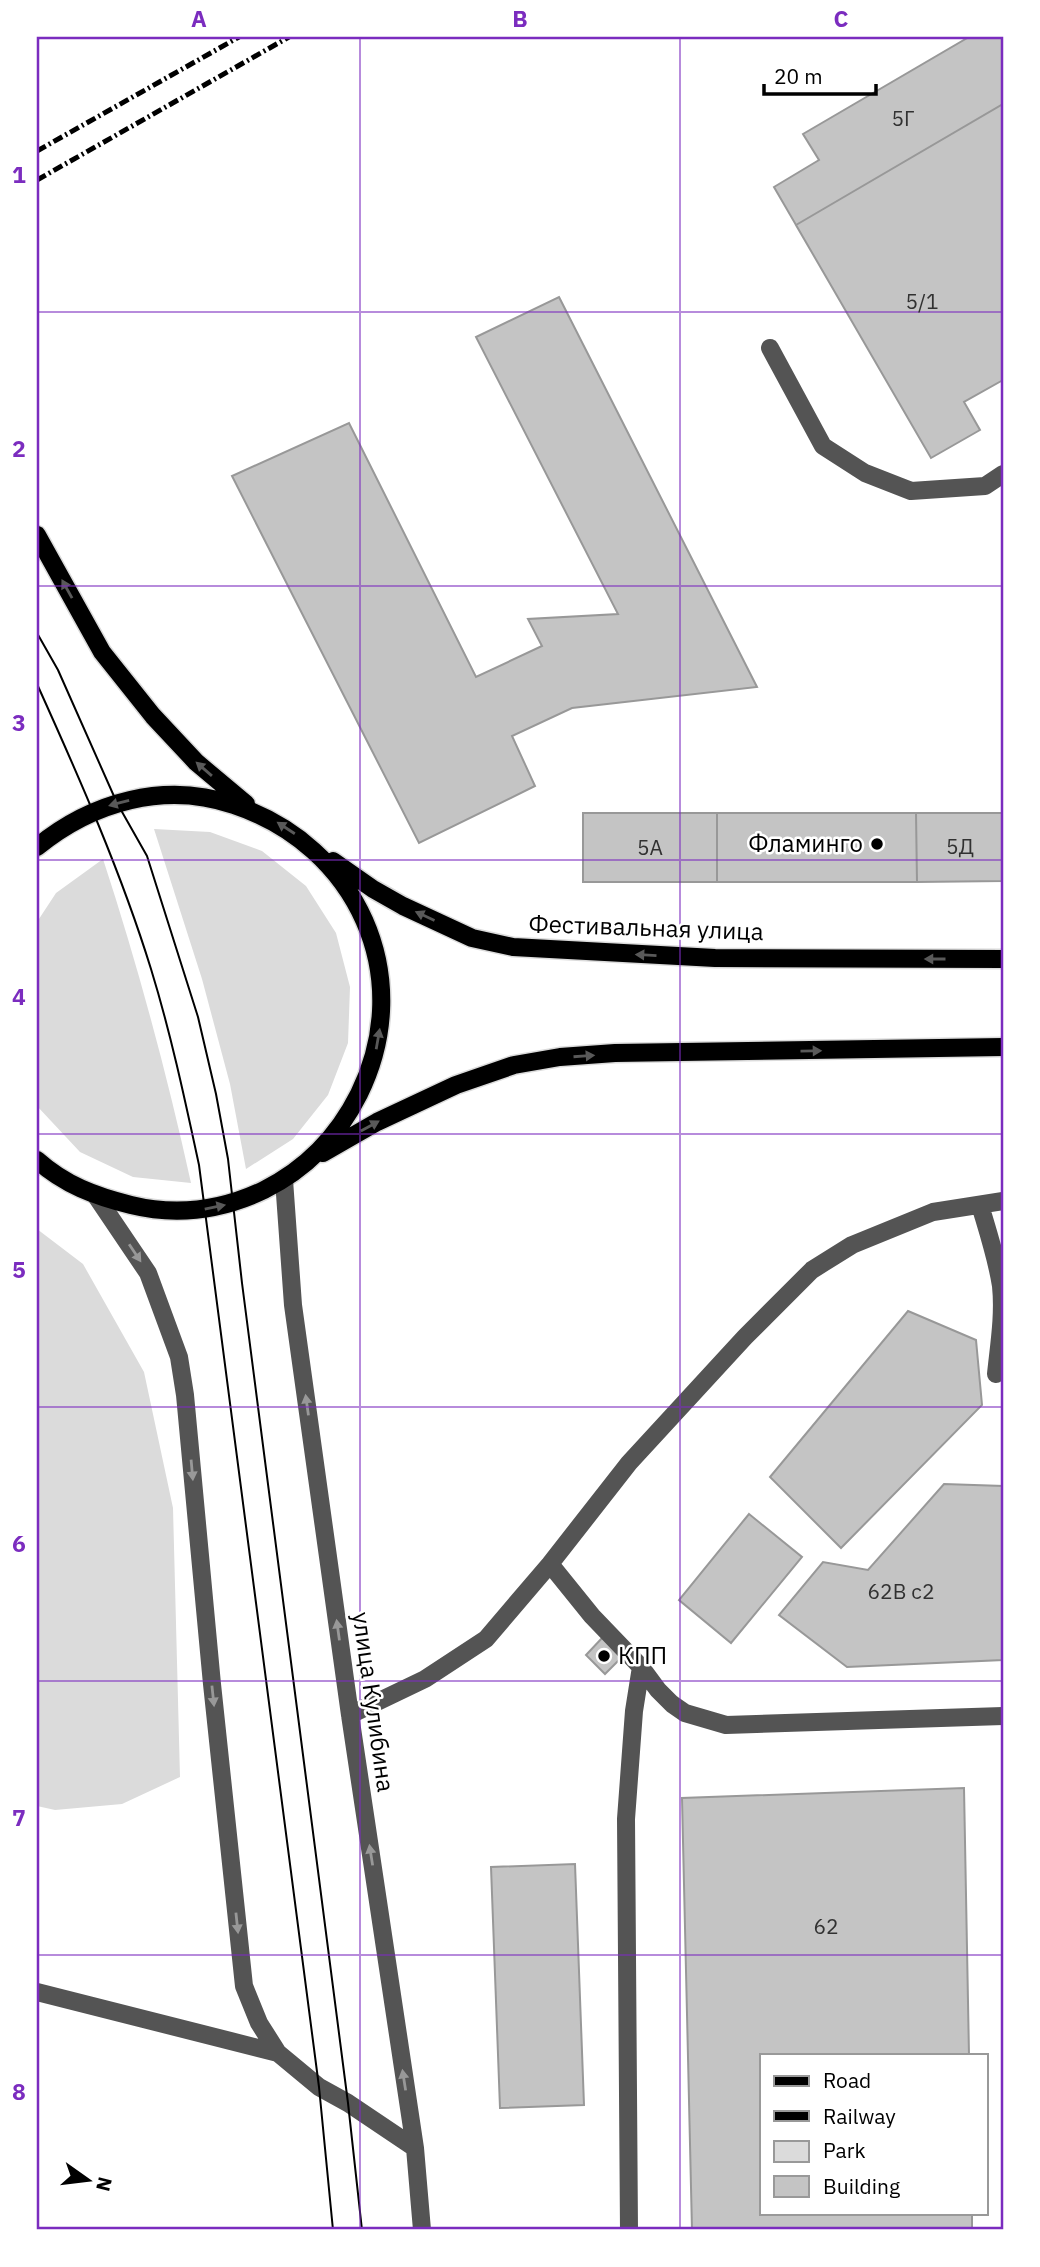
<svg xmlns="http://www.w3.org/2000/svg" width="1040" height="2267" font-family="'IBM Plex Sans',sans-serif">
	<rect width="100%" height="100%" fill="#fff"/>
	<!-- green -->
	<path fill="#dbdbdb" d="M 154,829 L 210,832 L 262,851 L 306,886 L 336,933 L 350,987 L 348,1043 L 328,1095 L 293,1139 L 246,1169 L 230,1084 L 202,979 Z
		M 103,859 C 138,966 167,1074 191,1183 L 133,1177 L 80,1152 L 37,1106 L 37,922 L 56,893 Z
		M 37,1229 L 83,1264 L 144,1372 L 173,1508 L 180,1777 L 122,1804 L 55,1810 L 37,1806 Z"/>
	<!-- building -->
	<path fill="#c4c4c4" stroke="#989898" stroke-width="2" d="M 969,37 L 1003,37 L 1003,104 L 796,225 L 774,187 L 819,160 L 803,134 Z
		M 1003,104 L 1003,380 L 964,402 L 980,430 L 931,458 L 796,225 Z
		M 559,297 L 757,687 L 572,708 L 512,736 L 535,786 L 419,843 L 232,476 L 349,423 L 476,677 L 542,646 L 528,619 L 618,614 L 476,337 Z
		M 583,813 L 717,813 L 717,882 L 583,882 Z
		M 717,813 L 916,813 L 917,882 L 717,882 Z
		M 916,813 L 1003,813 L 1003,881 L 917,882 Z
		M 908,1311 L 976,1340 L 982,1405 L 841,1548 L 770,1477 Z
		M 944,1484 L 1003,1486 L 1003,1660 L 847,1667 L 779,1615 L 823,1562 L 868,1570 Z
		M 749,1514 L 802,1557 L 731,1643 L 679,1600 Z
		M 603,1637 L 623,1656 L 605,1674 L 586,1655 Z
		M 964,1788 L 969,2055 L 762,2055 L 762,2213 L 972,2213 L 972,2230 L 692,2230 L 682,1798 Z
		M 575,1864 L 584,2105 L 500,2108 L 491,1867 Z"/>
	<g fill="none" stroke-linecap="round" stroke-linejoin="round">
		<defs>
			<path id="major" d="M 37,535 L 102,652 L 153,716 L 196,762 L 246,804
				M 37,847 C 92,802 165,781 234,805 C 357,846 417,976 359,1094 C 338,1136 306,1169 264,1190 C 222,1210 176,1216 131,1205 C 95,1196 65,1185 37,1160
				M 333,861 L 373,889 L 403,906 L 472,938 L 513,947 L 715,958 L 1003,959
				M 323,1153 L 377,1122 L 456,1085 L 514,1065 L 560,1057 L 615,1053 L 1003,1047"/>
		</defs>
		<!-- major casing -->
		<use href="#major" stroke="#dbdbdb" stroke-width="21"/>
		<!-- minor -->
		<path stroke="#545454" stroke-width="18" d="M 770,348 L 823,446 L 865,473 L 911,491 L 985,486 L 1003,474
			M 284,1180 L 293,1305 L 350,1715 L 415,2148 L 422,2230
			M 96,1196 L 148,1273 L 179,1357 L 185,1395 L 212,1684 L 244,1986 L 259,2023 L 278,2053 L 319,2087 L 348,2103 L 415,2148
			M 980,1205 C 988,1232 997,1259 1001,1286 C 1004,1315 999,1345 996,1374
			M 550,1564 L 592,1616 L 641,1667 L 658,1690 L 672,1704 L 685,1713 L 726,1725 L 1003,1716
			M 350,1715 L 425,1679 L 486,1639 L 550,1564 L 629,1463 L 745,1337 L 812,1270 L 852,1245 L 933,1212 L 1003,1201
			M 37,1992 L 278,2053
			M 629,2230 L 626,1819 L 634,1711 L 641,1667"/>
		<!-- major -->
		<use href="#major" stroke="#000" stroke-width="18"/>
		<!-- tram -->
		<path stroke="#000" stroke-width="2" d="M 37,633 L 58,670 L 117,803 L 147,856 L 198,1017 L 216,1094 L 228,1159 L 242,1283 L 348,2103 L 362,2230
			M 37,684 C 79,777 121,872 151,969 C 171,1034 185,1100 199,1165 L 319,2087 L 333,2230"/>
		<!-- rail -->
		<path stroke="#000" stroke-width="5" stroke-dasharray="10 3.5 2 3.5" stroke-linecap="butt" d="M 37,151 L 239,37
			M 37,180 L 289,37"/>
	</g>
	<!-- one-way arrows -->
	<defs><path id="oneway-solid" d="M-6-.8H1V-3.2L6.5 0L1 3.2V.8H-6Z" transform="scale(1.75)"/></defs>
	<g fill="#595959">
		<use href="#oneway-solid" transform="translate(67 589) rotate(-119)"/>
		<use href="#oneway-solid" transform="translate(204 769) rotate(-139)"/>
		<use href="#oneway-solid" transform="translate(119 803) rotate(165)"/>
		<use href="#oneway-solid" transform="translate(286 828) rotate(-147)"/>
		<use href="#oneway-solid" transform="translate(425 916) rotate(-155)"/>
		<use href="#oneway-solid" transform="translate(646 955) rotate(-177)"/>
		<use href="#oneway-solid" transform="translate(935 959) rotate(-180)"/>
		<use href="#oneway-solid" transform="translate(378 1039) rotate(-80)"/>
		<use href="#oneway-solid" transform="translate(811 1051) rotate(-1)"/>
		<use href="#oneway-solid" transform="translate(584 1056) rotate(-4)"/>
		<use href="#oneway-solid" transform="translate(370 1126) rotate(-29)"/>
		<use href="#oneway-solid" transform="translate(215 1207) rotate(-12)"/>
	</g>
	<g fill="#989898">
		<use href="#oneway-solid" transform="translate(135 1253) rotate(56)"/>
		<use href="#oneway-solid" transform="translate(307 1405) rotate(-98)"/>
		<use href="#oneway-solid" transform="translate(192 1470) rotate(85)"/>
		<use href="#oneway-solid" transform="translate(338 1630) rotate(-98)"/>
		<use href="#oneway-solid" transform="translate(213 1696) rotate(84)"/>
		<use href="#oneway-solid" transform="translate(371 1855) rotate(-99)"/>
		<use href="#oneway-solid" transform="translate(237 1923) rotate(84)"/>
		<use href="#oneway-solid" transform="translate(404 2080) rotate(-99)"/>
	</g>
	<!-- grid -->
	<path fill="none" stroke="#7b2cbf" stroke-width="2" stroke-opacity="0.55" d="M 360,37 L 360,2230M 680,37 L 680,2230M 37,312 L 1003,312M 37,586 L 1003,586M 37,860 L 1003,860M 37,1134 L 1003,1134M 37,1407 L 1003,1407M 37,1681 L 1003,1681M 37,1955 L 1003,1955"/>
	<!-- markers -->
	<g fill="#000" stroke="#fff" stroke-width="2.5">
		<circle cx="877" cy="844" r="7"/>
		<circle cx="604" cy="1656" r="7"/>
	</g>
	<g text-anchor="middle" stroke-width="5" stroke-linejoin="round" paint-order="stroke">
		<!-- number labels -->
		<g font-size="21" fill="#313131">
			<text x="903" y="126">5Г</text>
			<text x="922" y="309">5/1</text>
			<text x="960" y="854">5Д</text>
			<text x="650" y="855">5А</text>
			<text x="901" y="1599">62В с2</text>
			<text x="826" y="1934">62</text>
		</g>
		<!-- poi labels -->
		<g font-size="24" fill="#000" stroke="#fff" text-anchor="end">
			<text x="863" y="852">Фламинго</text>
			<text x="618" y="1664" text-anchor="start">КПП</text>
		</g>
		<!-- street labels -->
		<g font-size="24" fill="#000" stroke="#fff">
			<text transform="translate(646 928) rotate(2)" y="8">Фестивальная улица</text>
			<text transform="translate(373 1702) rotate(82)" y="8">улица Кулибина</text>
		</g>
	</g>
	<!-- border -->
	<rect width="1040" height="2267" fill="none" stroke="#ffffff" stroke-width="77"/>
	<!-- legend -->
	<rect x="760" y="2054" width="228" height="161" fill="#ffffff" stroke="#999999" stroke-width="2"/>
	<rect x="774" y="2076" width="35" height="10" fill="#000000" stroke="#999999" stroke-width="2"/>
	<text x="823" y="2088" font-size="21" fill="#000000">Road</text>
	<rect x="774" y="2111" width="35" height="10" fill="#000000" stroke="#999999" stroke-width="2"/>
	<text x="823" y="2124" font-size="21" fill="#000000">Railway</text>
	<rect x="774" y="2141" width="35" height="21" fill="#dbdbdb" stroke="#999999" stroke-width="2"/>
	<text x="823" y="2158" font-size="21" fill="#000000">Park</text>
	<rect x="774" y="2176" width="35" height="21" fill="#c4c4c4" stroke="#999999" stroke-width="2"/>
	<text x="823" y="2194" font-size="21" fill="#000000">Building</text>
	<!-- north arrow -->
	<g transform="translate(88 2180) rotate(104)" stroke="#ffffff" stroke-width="5" paint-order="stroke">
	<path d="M0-5L12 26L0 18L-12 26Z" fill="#000000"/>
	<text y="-10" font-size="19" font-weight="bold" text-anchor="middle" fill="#000000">N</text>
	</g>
	<!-- scale -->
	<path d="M764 84v10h112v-10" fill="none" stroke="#000000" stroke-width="3.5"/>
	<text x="774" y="84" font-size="21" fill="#000000" stroke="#ffffff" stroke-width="5" paint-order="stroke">20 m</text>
	<rect x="38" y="38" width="964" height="2190" fill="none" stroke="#7b2cbf" stroke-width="2.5"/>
	<g font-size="23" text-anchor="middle" font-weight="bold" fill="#7b2cbf">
		<text x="199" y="27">A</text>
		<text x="520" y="27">B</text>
		<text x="841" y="27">C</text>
		<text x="19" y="183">1</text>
		<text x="19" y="457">2</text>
		<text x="19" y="731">3</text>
		<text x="19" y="1005">4</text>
		<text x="19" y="1278">5</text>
		<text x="19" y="1552">6</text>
		<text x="19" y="1826">7</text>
		<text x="19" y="2100">8</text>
	</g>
</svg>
